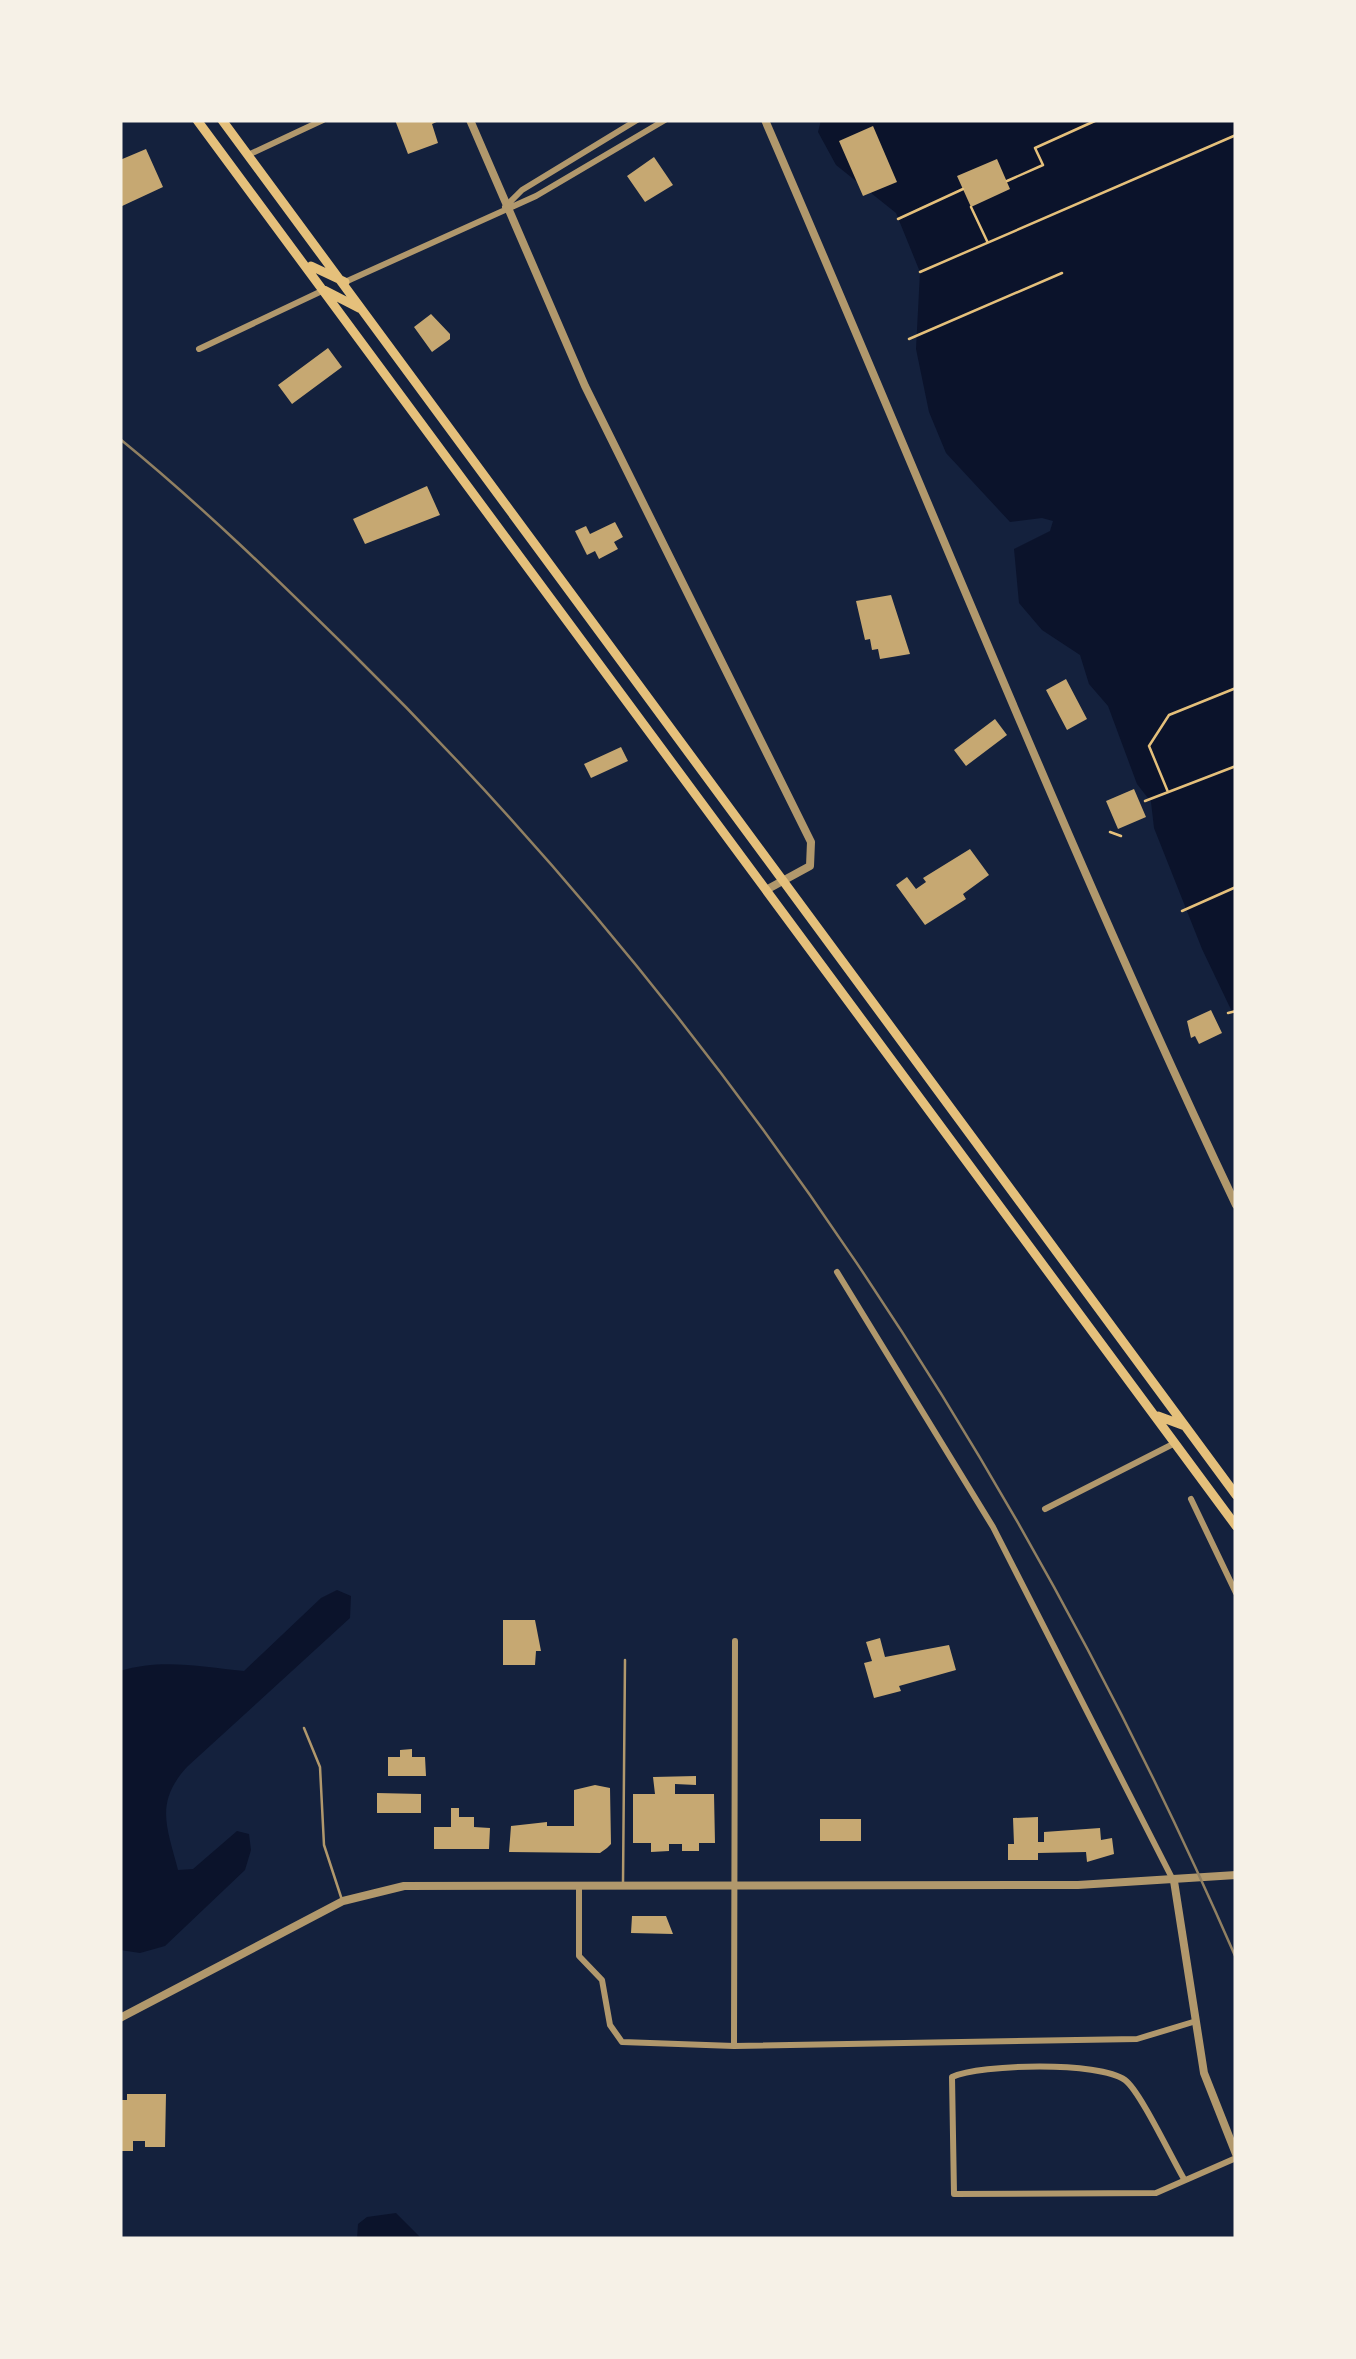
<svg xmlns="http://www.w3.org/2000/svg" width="1356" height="2359" font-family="'Exo 2',sans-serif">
	<rect width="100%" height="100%" fill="#14213d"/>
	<!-- water -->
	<path fill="#0b132b" d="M 821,120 L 1236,120 L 1236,1020 L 1202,949 L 1154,828 L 1151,802 L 1137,784 L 1108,706 L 1089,684 L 1080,655 L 1042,630 L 1019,603 L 1014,549 L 1050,531 L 1053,521 L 1042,518 L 1010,522 L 946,453 L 929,412 L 916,349 L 920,272 L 896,213 L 836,165 L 818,132 Z
		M 337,1590 L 351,1596 L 350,1618 L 188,1766 C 154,1802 167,1827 178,1870 L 193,1869 L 237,1831 L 249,1834 L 251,1850 L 245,1870 L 165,1946 L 140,1953 L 120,1950 L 120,1671 C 162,1658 203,1667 244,1671 L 321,1598 Z
		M 396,2213 L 422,2239 L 357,2239 L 358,2224 L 367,2217 Z"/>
	<!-- building -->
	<path fill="#c6a872" d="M 395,120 L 441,120 L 432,124 L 438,143 L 408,154 Z
		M 873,126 L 897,182 L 863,196 L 839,141 Z
		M 146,149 L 163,187 L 120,207 L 120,160 Z
		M 654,157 L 673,185 L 645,202 L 627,176 Z
		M 997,159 L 1010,189 L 971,207 L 957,176 Z
		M 431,314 L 450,334 L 450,339 L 432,352 L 414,327 Z
		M 328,348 L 342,367 L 292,404 L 278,385 Z
		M 427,486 L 440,515 L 365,544 L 353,519 Z
		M 615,522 L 623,537 L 614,542 L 618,549 L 599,559 L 595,551 L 587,555 L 575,531 L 586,526 L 590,534 Z
		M 891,595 L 910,654 L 880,659 L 878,649 L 872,650 L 870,639 L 865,640 L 856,601 Z
		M 1066,679 L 1087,719 L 1067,730 L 1046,690 Z
		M 995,719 L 1007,735 L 966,766 L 954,750 Z
		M 621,747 L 628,761 L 591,778 L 584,764 Z
		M 1134,789 L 1146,817 L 1118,829 L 1106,801 Z
		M 970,849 L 989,875 L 963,894 L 966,899 L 925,925 L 896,885 L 907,877 L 916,889 L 926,882 L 923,878 Z
		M 1211,1010 L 1222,1033 L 1199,1044 L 1195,1036 L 1191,1038 L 1187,1021 Z
		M 503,1620 L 535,1620 L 541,1651 L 536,1651 L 535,1665 L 503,1665 Z
		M 880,1638 L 885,1657 L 949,1645 L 956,1670 L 899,1686 L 901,1691 L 874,1698 L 864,1663 L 872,1661 L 866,1642 Z
		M 412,1749 L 412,1757 L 425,1757 L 426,1776 L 388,1776 L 388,1757 L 400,1757 L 400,1750 Z
		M 696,1776 L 696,1785 L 675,1784 L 675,1794 L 714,1794 L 715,1843 L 699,1843 L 699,1851 L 682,1851 L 682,1844 L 669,1844 L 669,1851 L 651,1852 L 651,1843 L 633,1843 L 633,1794 L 655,1794 L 653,1777 Z
		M 595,1785 L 610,1788 L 611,1844 L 607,1848 L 600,1853 L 509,1852 L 511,1826 L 547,1822 L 547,1826 L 574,1826 L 574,1790 Z
		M 377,1793 L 421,1794 L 421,1813 L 377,1813 Z
		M 451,1808 L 459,1808 L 459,1817 L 474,1817 L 474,1827 L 490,1828 L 489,1849 L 434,1849 L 434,1827 L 451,1827 Z
		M 1038,1817 L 1038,1842 L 1044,1842 L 1044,1832 L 1100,1828 L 1101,1840 L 1112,1838 L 1114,1854 L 1087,1862 L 1086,1852 L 1038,1853 L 1038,1860 L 1008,1860 L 1008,1844 L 1014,1844 L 1013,1818 Z
		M 820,1819 L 861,1819 L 861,1841 L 820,1841 Z
		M 632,1916 L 666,1916 L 673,1934 L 631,1933 Z
		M 127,2094 L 166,2094 L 165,2147 L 145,2147 L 145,2141 L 133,2141 L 133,2151 L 122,2151 L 122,2100 L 127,2100 Z"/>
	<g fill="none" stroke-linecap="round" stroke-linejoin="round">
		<!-- path -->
		<path stroke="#e5c07b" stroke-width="2.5" d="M 1007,181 L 1043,165 L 1035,148 L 1097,120
			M 971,207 L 987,241
			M 898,219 L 963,189
			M 920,272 L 1236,135
			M 909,339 L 1062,273
			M 1168,792 L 1149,746 L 1169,715 L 1236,688
			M 1145,801 L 1236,766
			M 1110,832 L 1121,836
			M 1182,911 L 1236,887
			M 1228,1013 L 1236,1011"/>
		<!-- service -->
		<path stroke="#b1986c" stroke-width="2.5" d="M 304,1728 L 320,1767 L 324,1845 L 342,1900
			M 623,1883 L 625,1660"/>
		<!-- minor -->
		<path stroke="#b1986c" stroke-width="6" d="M 248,155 L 323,120
			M 505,207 L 522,190 L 637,120
			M 345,282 L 536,196 L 665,120
			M 199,349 L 324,290
			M 837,1272 L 993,1527 L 1173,1880
			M 1191,1499 L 1236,1593
			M 1045,1509 L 1175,1443
			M 579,1885 L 579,1956 L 602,1980 L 610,2025 L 622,2042 L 734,2046 L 1137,2039 L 1193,2022
			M 734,2046 L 735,1641
			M 1184,2179 C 1172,2159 1140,2091 1125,2080 C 1099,2061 981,2064 952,2077 L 954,2194 L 1156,2193 L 1236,2158"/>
		<!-- tertiary -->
		<path stroke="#b1986c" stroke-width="8" d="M 470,120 L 585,386 L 811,842 L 810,866 L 766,890
			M 765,120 C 922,482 1067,849 1236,1205
			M 1174,1881 L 1204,2073 L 1236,2154
			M 120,2018 L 343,1901 L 404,1886 L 1078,1885 L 1236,1875"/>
		<!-- primary -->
		<path stroke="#e5c07b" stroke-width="9" d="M 197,120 L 1236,1526
			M 222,120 L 1236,1495
			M 311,266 L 345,282
			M 324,290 L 359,308
			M 1158,1416 L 1185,1426"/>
		<!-- rail -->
		<path stroke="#918062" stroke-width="2.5" d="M 120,439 C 201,505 277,579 352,653 C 730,1025 1024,1471 1236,1958"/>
	</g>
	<!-- border -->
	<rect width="1356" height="2359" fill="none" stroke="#f6f1e7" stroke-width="245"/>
</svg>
